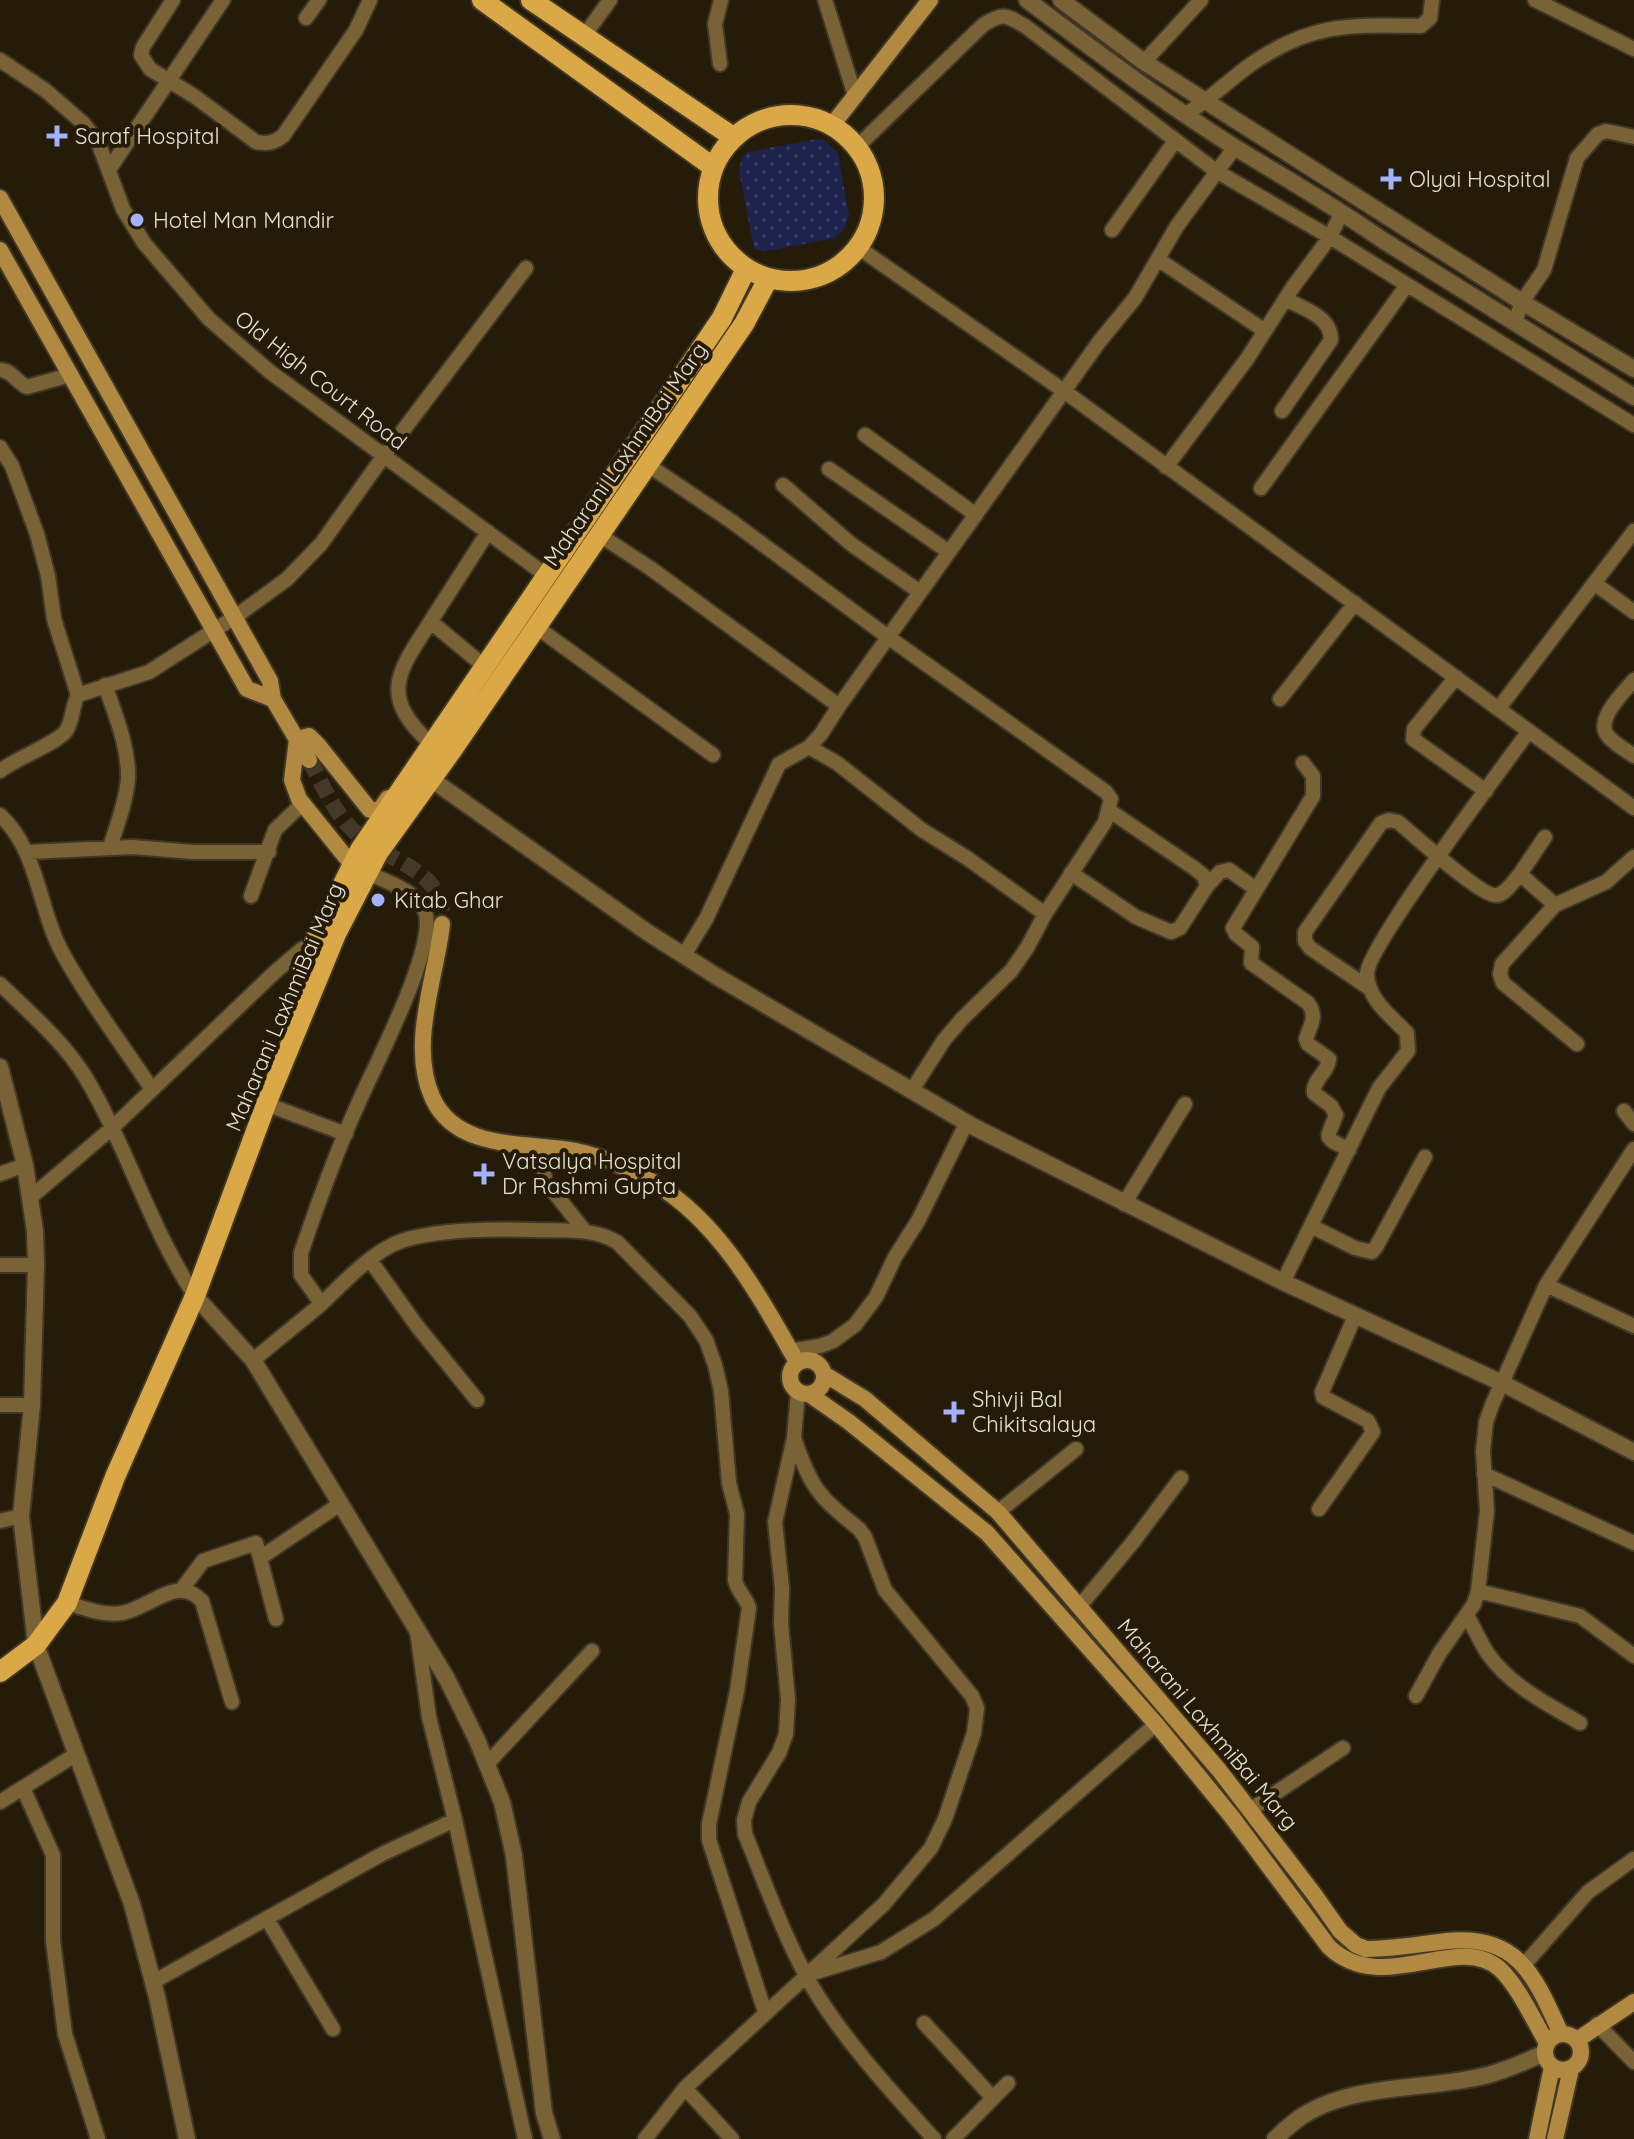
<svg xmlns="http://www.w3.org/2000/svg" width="1634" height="2139" font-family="Quicksand,sans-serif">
	<defs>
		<pattern id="park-dots" width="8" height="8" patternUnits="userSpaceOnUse" patternTransform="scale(2)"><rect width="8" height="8" fill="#1d234c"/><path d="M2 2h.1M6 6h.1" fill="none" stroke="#3e4365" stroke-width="1.8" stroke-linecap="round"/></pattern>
	</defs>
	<rect width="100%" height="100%" fill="#251b09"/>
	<!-- park -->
	<path fill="url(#park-dots)" d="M 817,139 L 824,140 L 838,153 L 849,216 L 844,229 L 835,238 L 767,251 L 754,249 L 739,170 L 742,157 L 748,152 Z"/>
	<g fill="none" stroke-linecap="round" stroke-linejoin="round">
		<!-- secondary-tunnel -->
		<path stroke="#423928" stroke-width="16" stroke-dasharray="16 8" stroke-linecap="butt" d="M 309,760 C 323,785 335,815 357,834 C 381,857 427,866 440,899 C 443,907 442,916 442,924"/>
		<defs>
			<path id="minor" d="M 173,0 L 143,47 L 141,55 L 150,69 L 194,96 L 256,142 C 267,144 274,143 283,136 L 356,30 L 370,0
				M 825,0 L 855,96
				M 1535,0 L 1634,49
				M 306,18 L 319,0
				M 584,36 L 610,0
				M 0,60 L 45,90 L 83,123 L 98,142 L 123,209 L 144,243 L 209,319 L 269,371 L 547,576
				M 1144,62 L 1201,0
				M 720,64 L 715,24 L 721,0
				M 1186,114 C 1209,100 1228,81 1250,65 C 1311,22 1351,25 1421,26 L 1430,18 L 1432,0
				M 858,146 L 983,25 C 1003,12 1006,15 1025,26 L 1216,171 L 1330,237 L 1634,425
				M 110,168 L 223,0
				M 1112,230 L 1175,141
				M 859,248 L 1064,391 L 1634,808
				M 1159,260 L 1265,331
				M 1515,322 L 1522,302 L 1544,270 L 1577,158 L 1598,134 L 1606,131 L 1634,137
				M 0,370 C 12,370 16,382 27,387 L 70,375
				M 1282,411 L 1331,340 C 1331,316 1304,309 1285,299
				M 865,435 L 976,515
				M 0,447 L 12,466 L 37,534 L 48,576 L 54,619 L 78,695
				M 648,465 L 731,521 L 888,637 L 1106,792 L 1111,799 L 1105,822 L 1045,914 L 1027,948 L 1011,971 L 962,1019 L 944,1040 L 912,1090
				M 1166,467 L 1247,359 L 1293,287 L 1330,237 L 1342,212
				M 829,469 L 949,552
				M 783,485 L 851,544 L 920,592
				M 1261,488 L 1407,285
				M 598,534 L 650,568 L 839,706
				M 1594,583 L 1634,612
				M 431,622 L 484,666
				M 535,626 L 713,755
				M 1456,677 L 1414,729 L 1413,739 L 1486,791
				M 1634,680 C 1624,692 1594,720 1608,736 C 1614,744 1626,750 1634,756
				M 105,685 C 115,714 129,747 128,779 C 126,802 117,825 110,847
				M 1280,699 L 1355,603
				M 1499,708 L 1634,531
				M 431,744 C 375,693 401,669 434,616 C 452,588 470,560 488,532
				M 809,747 L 837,763 L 922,830 L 967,858 L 1045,914
				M 1303,763 L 1313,776 L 1313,796 L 1233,928 L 1236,934 L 1252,947 L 1251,963 L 1308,1003 C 1318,1017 1310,1025 1306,1039 L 1308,1044 L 1329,1059 C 1328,1073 1312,1080 1314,1093 L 1331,1106 L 1336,1115 C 1327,1141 1321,1135 1349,1150
				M 0,771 C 16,758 56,744 66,731 C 73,721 72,706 78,695 L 149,672 L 235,617 L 287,579 L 321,544 L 383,457 L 526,268
				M 0,815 C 39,851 38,909 63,954 C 88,1000 122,1044 151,1088
				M 1545,837 L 1520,874 L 1555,905 L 1606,882 L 1634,857
				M 28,852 L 133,847 L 193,852 L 269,852
				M 1071,873 L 1136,917 L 1171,932 L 1180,928 L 1207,886 L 1204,876 L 1194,868 L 1110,811
				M 1207,886 L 1220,872 L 1229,870 L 1256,889
				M 251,896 L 275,830 L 303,803
				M 1555,905 L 1502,964 L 1500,974 L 1503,983 L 1577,1044
				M 684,955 L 706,919 L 779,764 L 809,747 L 821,734 L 839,706 L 1099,342 L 1135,298 L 1177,226 L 1235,147
				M 0,984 C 30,1013 64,1042 86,1078 C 128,1149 150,1228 195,1296
				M 1369,988 L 1310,948 L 1305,941 L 1305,932 L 1381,823 L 1389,820 L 1398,822 C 1413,834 1483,899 1498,895 C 1506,893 1514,881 1520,874
				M 266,1104 L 346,1134
				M 1624,1111 L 1634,1124
				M 542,1148 L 545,1181 L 584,1230
				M 0,1174 L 25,1165
				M 30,1198 L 112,1128 L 275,972 L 302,949 L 321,940
				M 1124,1204 L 1185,1104
				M 1311,1226 L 1355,1248 L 1372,1252 L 1376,1247 L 1425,1157
				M 370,1260 L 417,1326 L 477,1400
				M 0,1265 L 36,1265
				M 1283,1282 L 1379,1088 L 1408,1051 L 1407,1033 C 1391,1016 1368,1000 1367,974 C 1366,949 1505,764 1529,731
				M 1546,1285 L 1634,1326
				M 321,1303 L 301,1275 L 301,1253 C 318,1203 336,1152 358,1104 C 373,1069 441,941 424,909 C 414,890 385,881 367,873
				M 790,1351 L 820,1346 L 833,1341 L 855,1325 L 876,1297 L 895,1257 L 918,1221 L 967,1122
				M 253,1360 C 275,1342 297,1324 319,1306 C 342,1285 365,1258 394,1244 C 428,1229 496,1229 533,1230 C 562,1231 591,1227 617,1242 L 690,1316 L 706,1340 L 715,1365 L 721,1391 L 729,1483 L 737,1514 L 735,1580 C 737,1591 746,1597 749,1608 L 737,1691 L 709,1824 L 709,1840 L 765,2012
				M 798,1392 L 794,1438 L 775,1522 L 782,1588 L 781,1623 L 788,1700 L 786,1734 L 779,1753 L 749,1802 L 744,1820 L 745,1834 C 766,1885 789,1951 818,1996 C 850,2047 894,2094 934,2139
				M 0,1405 L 32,1405
				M 1484,1474 L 1634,1543
				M 1319,1509 L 1373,1432 L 1368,1421 L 1323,1397 L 1322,1392 L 1355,1316
				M 998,1512 L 1076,1449
				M 0,1521 L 21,1516
				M 260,1558 L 340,1504
				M 182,1589 L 203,1561 L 256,1543 L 276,1619
				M 1478,1591 L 1580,1616 L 1634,1656
				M 67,1603 C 84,1608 103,1616 122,1613 C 151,1608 177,1574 202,1601 L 232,1702
				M 1079,1607 L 1133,1542 L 1181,1478
				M 1467,1615 C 1474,1628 1480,1642 1488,1654 C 1511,1686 1547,1704 1580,1723
				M 417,1631 L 429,1717 L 455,1820 L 525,2139
				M 1416,1696 L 1439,1654 L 1474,1604 L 1478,1591 L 1487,1511 L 1483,1451 L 1486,1422 L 1492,1405 L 1546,1285 L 1634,1149
				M 487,1764 L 592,1651
				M 23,1788 L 53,1855 L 53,1941 L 65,2034 L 98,2139
				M 0,1802 L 75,1755
				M 1250,1810 L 1343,1748
				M 267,1919 L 333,2029
				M 1524,1965 L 1588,1892 L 1634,1859
				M 810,1974 L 881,1952 L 934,1919 L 1156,1724
				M 153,1982 L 382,1854 L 455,1820
				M 924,2023 L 993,2098
				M 1597,2024 L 1634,2062
				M 685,2088 L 732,2139
				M 645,2139 L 685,2088 L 884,1904 L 931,1848 L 945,1819 L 974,1733 L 977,1708 L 972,1696 L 885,1590 L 865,1537 L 859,1529 C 818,1496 811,1488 794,1438
				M 953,2139 L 1008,2083"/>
			<path id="tertiary" d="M 1027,0 C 1096,51 1164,103 1236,148 C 1285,178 1334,206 1381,239 L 1634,397
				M 1061,0 L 1144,62 L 1522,302 L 1634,369
				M 431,779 L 647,932 L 716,976 L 974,1127 L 1283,1282 L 1502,1383 L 1634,1452
				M 0,1067 L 25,1165 L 35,1231 L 36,1265 L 32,1405 L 21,1516 L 36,1645 L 132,1904 L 157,1997 L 187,2139
				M 195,1296 L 253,1360 L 447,1679 L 477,1740 L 502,1802 L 514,1856 L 544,2113 L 552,2139
				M 1275,2139 C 1282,2132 1290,2125 1298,2119 C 1349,2082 1428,2091 1488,2075 C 1507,2070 1526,2061 1545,2053"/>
			<path id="secondary" d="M 833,124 L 930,0
				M 0,198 L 270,681 L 273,699 L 309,760
				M 0,250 L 247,689 L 273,699
				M 297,739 L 309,736 L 318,745 L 370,810 L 380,810 L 388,798
				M 297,739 L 292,780 L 299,799 L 353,866
				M 442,924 C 436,978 408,1046 433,1099 C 456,1148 519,1143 563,1149 C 594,1153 627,1167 654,1183 C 720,1222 760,1297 797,1362
				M790 1377a17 17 0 1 1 34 0a17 17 0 1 1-34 0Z
				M 824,1374 L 865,1399 L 998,1512 L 1219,1770 L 1314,1894 L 1340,1931 L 1356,1945 L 1366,1949 C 1393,1949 1420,1944 1447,1941 C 1519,1934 1535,1977 1561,2034
				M 809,1394 L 849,1422 L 987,1533 L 1156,1724 L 1232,1817 L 1329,1947 C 1383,1998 1457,1931 1500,1969 C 1518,1986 1534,2021 1547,2043
				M1545 2052a18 18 0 1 1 36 0a18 18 0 1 1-36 0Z
				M 1577,2040 L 1634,2002
				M 1537,2139 L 1552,2067
				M 1555,2139 L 1571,2069"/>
			<path id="primary" d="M 482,0 L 713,167
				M 531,0 L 733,137
				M708 198a83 83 0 1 1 166 0a83 83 0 1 1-166 0Z
				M 314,943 L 360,850 L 722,318 L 746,269
				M 0,1672 L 36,1645 L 67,1603 L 115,1477 L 195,1296 L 266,1104 L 336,934 L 378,853 L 450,753 L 744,324 L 768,279"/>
		</defs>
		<!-- minor casing -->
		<use href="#minor" stroke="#403726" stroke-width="18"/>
		<!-- tertiary casing -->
		<use href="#tertiary" stroke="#403726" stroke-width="20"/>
		<!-- secondary casing -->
		<use href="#secondary" stroke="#403726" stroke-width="20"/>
		<!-- primary casing -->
		<use href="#primary" stroke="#403726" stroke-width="24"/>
		<!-- minor -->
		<use href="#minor" stroke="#7a6237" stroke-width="14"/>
		<!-- tertiary -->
		<use href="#tertiary" stroke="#7a6237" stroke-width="16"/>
		<!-- secondary -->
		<use href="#secondary" stroke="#b18941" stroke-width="16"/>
		<!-- primary -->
		<use href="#primary" stroke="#dba847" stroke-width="20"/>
	</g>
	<!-- markers -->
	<g fill="#a2b2fd" stroke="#251b09" stroke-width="3">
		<path d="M53 124h8v8h8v8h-8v8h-8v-8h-8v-8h8z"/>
		<path d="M1387 167h8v8h8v8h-8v8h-8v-8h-8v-8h8z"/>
		<circle cx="137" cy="220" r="8"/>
		<circle cx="378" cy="900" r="8"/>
		<path d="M480 1162h8v8h8v8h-8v8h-8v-8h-8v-8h8z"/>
		<path d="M950 1400h8v8h8v8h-8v8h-8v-8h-8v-8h8z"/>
	</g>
	<g text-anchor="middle" stroke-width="8" stroke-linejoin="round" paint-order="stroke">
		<!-- poi labels -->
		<g font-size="22" fill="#e7e0d5" stroke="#251b09" text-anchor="start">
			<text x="75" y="144">Saraf Hospital</text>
			<text x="1409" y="187">Olyai Hospital</text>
			<text x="153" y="228">Hotel Man Mandir</text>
			<text x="394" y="908">Kitab Ghar</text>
			<text x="502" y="1169">Vatsalya Hospital<tspan x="502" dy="25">Dr Rashmi Gupta</tspan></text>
			<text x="972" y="1407">Shivji Bal<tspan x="972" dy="25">Chikitsalaya</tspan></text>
		</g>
		<!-- street labels -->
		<g font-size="22" fill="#e7e0d5" stroke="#251b09">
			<text transform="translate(321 380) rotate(38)" y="8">Old High Court Road</text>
			<text transform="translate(625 454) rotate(-55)" y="8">Maharani LaxhmiBai Marg</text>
			<text transform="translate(284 1007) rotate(-67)" y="8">Maharani LaxhmiBai Marg</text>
			<text transform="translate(1208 1724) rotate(50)" y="8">Maharani LaxhmiBai Marg</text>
		</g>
	</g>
</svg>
